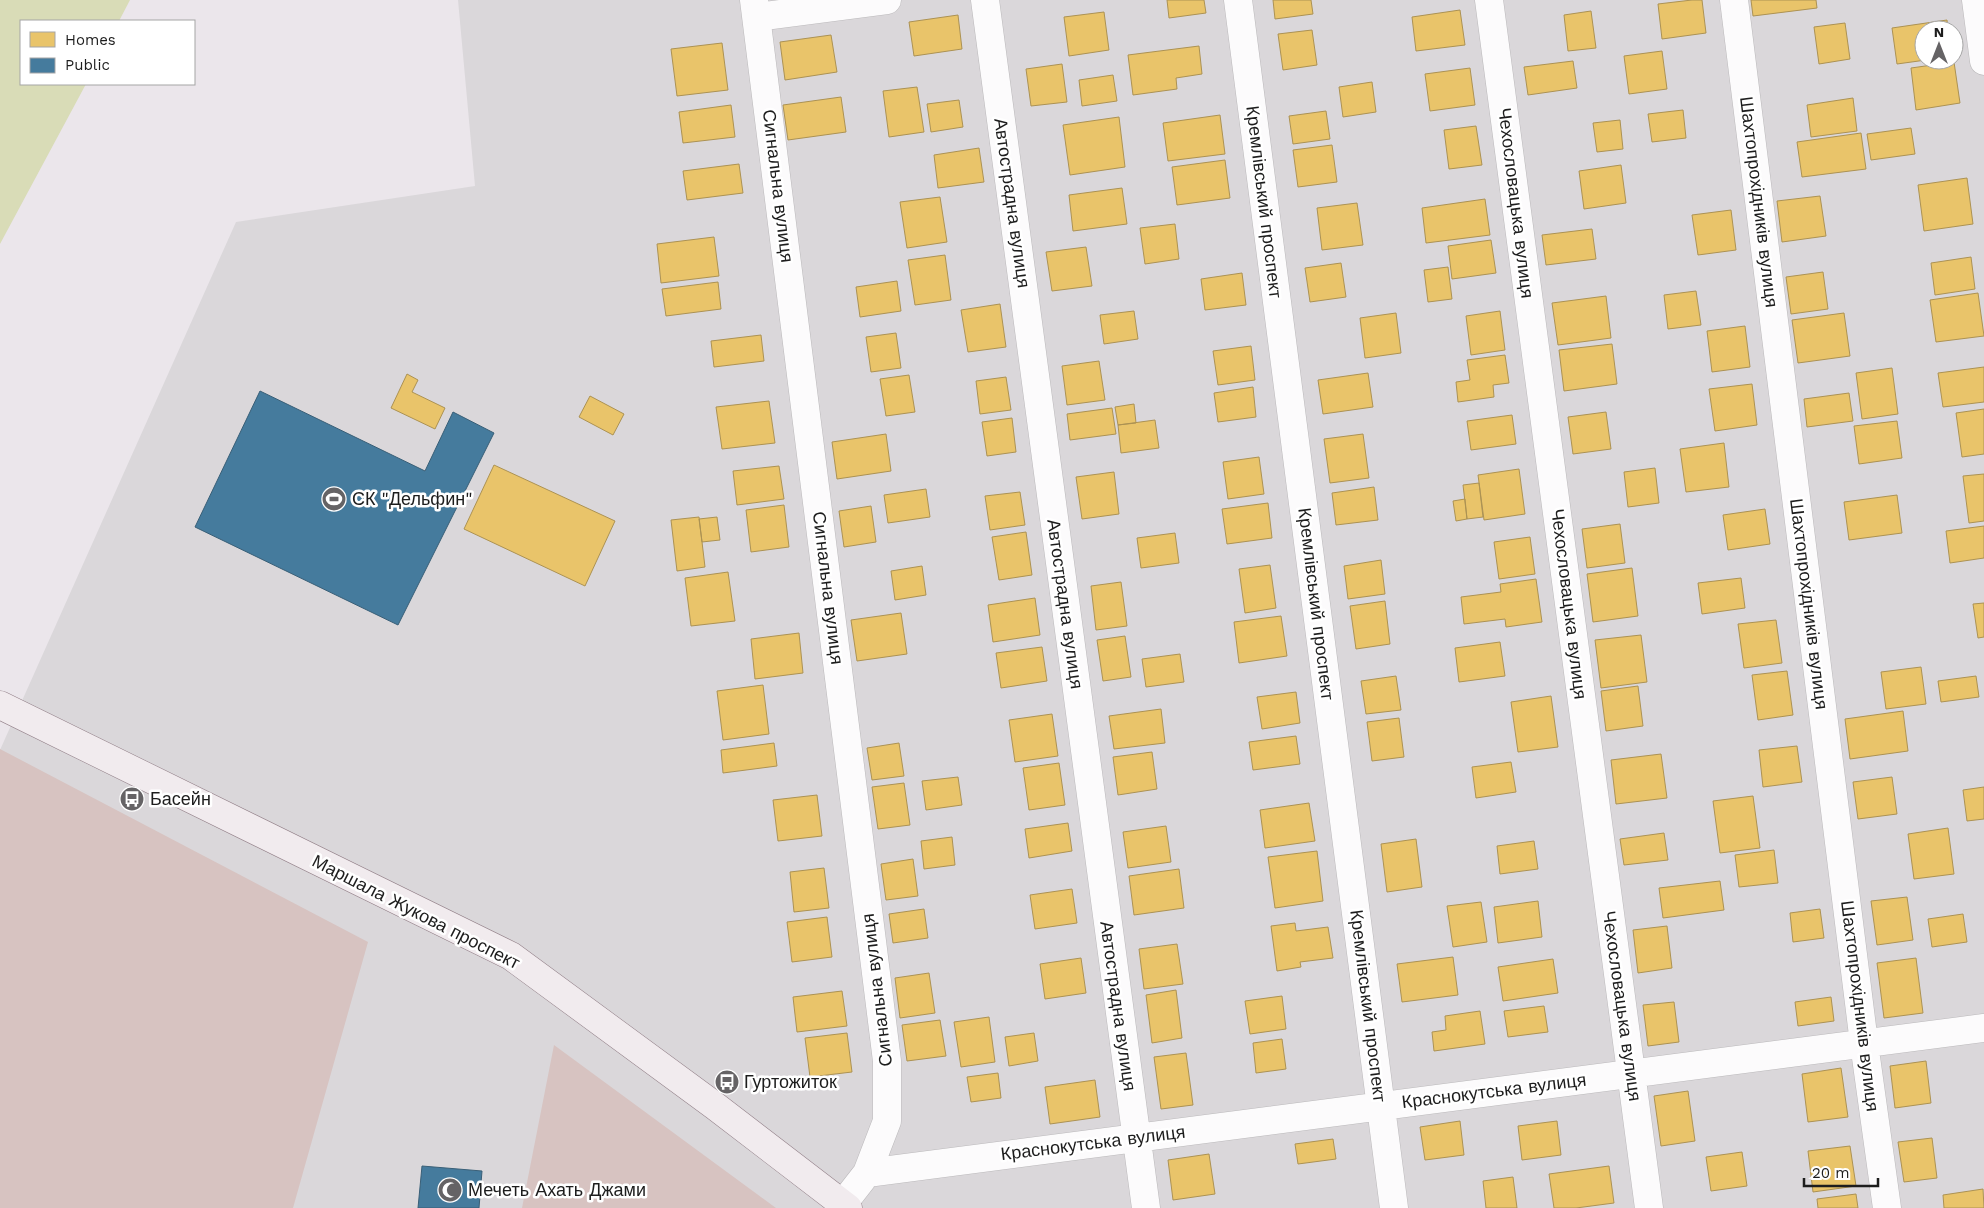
<svg xmlns="http://www.w3.org/2000/svg" width="1984" height="1208" font-family="'Work Sans',sans-serif">
	<rect width="100%" height="100%" fill="#ebe6eb"/>
	<!-- residential -->
	<path fill="#dad7da" fill-rule="evenodd" d="M 458,0 L 1984,0 L 1984,1208 L 0,1208 L 0,750 L 236,222 L 475,186 ZM 1924,30 L 1954,30 L 1954,60 L 1924,60 Z"/>
	<!-- forest -->
	<path fill="#d7c3c1" d="M 0,749 L 368,942 L 293,1208 L 0,1208 Z
		M 554,1045 L 776,1208 L 522,1208 Z"/>
	<!-- pitch -->
	<path fill="#d9dcb7" d="M 0,0 L 130,0 L 119,21 L 21,21 L 21,84 L 86,84 L 0,244 Z"/>
	<!-- homes -->
	<path fill="#e9c46a" stroke="#ac9253" d="M 1167,0 L 1204,0 L 1206,13 L 1169,18 Z
		M 1273,0 L 1311,0 L 1313,14 L 1275,19 Z
		M 1692,0 L 1702,0 L 1706,33 L 1662,39 L 1658,4 Z
		M 1751,0 L 1816,0 L 1817,8 L 1753,16 Z
		M 1460,10 L 1465,45 L 1416,51 L 1412,17 Z
		M 1591,11 L 1596,48 L 1568,51 L 1564,15 Z
		M 1104,12 L 1109,50 L 1069,56 L 1064,17 Z
		M 958,15 L 962,49 L 914,56 L 909,22 Z
		M 1947,20 L 1948,30 L 1924,30 L 1924,60 L 1926,60 L 1897,64 L 1892,28 Z
		M 1845,23 L 1850,59 L 1819,64 L 1814,27 Z
		M 1312,30 L 1317,65 L 1283,70 L 1278,34 Z
		M 831,35 L 837,72 L 785,80 L 780,42 Z
		M 722,43 L 728,90 L 677,96 L 671,49 Z
		M 1199,46 L 1202,74 L 1176,78 L 1177,89 L 1133,95 L 1128,55 Z
		M 1662,51 L 1667,89 L 1629,94 L 1624,56 Z
		M 1573,61 L 1577,88 L 1528,95 L 1524,67 Z
		M 1954,62 L 1960,103 L 1916,110 L 1911,68 Z
		M 1062,64 L 1067,102 L 1031,106 L 1026,69 Z
		M 1470,68 L 1475,105 L 1430,111 L 1425,74 Z
		M 1113,75 L 1117,101 L 1082,106 L 1079,80 Z
		M 1372,82 L 1376,112 L 1343,117 L 1339,87 Z
		M 917,87 L 924,132 L 889,137 L 883,91 Z
		M 841,97 L 846,132 L 788,140 L 783,105 Z
		M 1853,98 L 1857,131 L 1811,137 L 1807,105 Z
		M 959,100 L 963,127 L 931,132 L 927,104 Z
		M 731,105 L 735,137 L 683,143 L 679,112 Z
		M 1683,110 L 1686,138 L 1652,142 L 1648,114 Z
		M 1326,111 L 1330,139 L 1293,144 L 1289,116 Z
		M 1220,115 L 1225,154 L 1168,161 L 1163,123 Z
		M 1119,117 L 1125,167 L 1070,175 L 1063,125 Z
		M 1620,120 L 1623,149 L 1597,152 L 1593,123 Z
		M 1476,126 L 1482,165 L 1449,169 L 1444,130 Z
		M 1911,128 L 1915,154 L 1871,160 L 1867,134 Z
		M 1861,133 L 1866,169 L 1802,177 L 1797,142 Z
		M 1332,145 L 1337,182 L 1298,187 L 1293,150 Z
		M 979,148 L 984,182 L 938,188 L 934,155 Z
		M 1225,160 L 1230,198 L 1177,205 L 1172,167 Z
		M 739,164 L 743,193 L 687,200 L 683,171 Z
		M 1621,165 L 1626,203 L 1584,209 L 1579,171 Z
		M 1967,178 L 1973,224 L 1924,231 L 1918,185 Z
		M 1122,188 L 1127,224 L 1073,231 L 1069,195 Z
		M 1820,196 L 1826,236 L 1782,242 L 1777,201 Z
		M 940,197 L 947,242 L 907,248 L 900,202 Z
		M 1485,199 L 1490,235 L 1426,243 L 1422,208 Z
		M 1357,203 L 1363,245 L 1322,250 L 1317,208 Z
		M 1731,210 L 1736,250 L 1698,255 L 1692,215 Z
		M 1175,224 L 1179,259 L 1145,264 L 1140,228 Z
		M 1592,229 L 1596,259 L 1546,265 L 1542,235 Z
		M 714,237 L 719,276 L 661,283 L 657,244 Z
		M 1491,240 L 1496,273 L 1452,279 L 1448,246 Z
		M 1086,247 L 1092,286 L 1052,291 L 1046,252 Z
		M 945,255 L 951,300 L 915,305 L 908,260 Z
		M 1971,257 L 1975,289 L 1935,295 L 1931,263 Z
		M 1341,263 L 1346,297 L 1310,302 L 1305,268 Z
		M 1448,267 L 1452,299 L 1428,302 L 1424,270 Z
		M 1823,272 L 1828,309 L 1791,314 L 1786,277 Z
		M 1242,273 L 1246,305 L 1205,310 L 1201,279 Z
		M 897,281 L 901,311 L 860,317 L 856,287 Z
		M 718,282 L 721,309 L 666,316 L 662,289 Z
		M 1696,291 L 1701,325 L 1668,329 L 1664,295 Z
		M 1978,293 L 1984,336 L 1936,342 L 1930,300 Z
		M 1606,296 L 1611,338 L 1558,345 L 1552,303 Z
		M 1000,304 L 1006,347 L 968,352 L 961,310 Z
		M 1134,311 L 1138,339 L 1104,344 L 1100,315 Z
		M 1500,311 L 1505,350 L 1471,355 L 1466,316 Z
		M 1396,313 L 1401,353 L 1365,358 L 1360,318 Z
		M 1844,313 L 1850,356 L 1798,363 L 1792,320 Z
		M 1745,326 L 1750,367 L 1712,372 L 1707,331 Z
		M 896,333 L 901,368 L 871,372 L 866,337 Z
		M 761,335 L 764,361 L 714,367 L 711,341 Z
		M 1612,344 L 1617,384 L 1564,391 L 1559,350 Z
		M 1251,346 L 1255,380 L 1218,385 L 1213,351 Z
		M 1505,355 L 1509,383 L 1493,385 L 1494,397 L 1458,402 L 1456,382 L 1470,380 L 1467,360 Z
		M 1099,361 L 1105,400 L 1067,405 L 1062,366 Z
		M 1984,367 L 1984,402 L 1943,407 L 1938,373 Z
		M 1892,368 L 1898,414 L 1862,419 L 1856,373 Z
		M 1368,373 L 1373,407 L 1323,414 L 1318,380 Z
		M 407,374 L 418,380 L 412,392 L 445,408 L 435,429 L 391,408 Z
		M 909,375 L 915,412 L 886,416 L 880,379 Z
		M 1006,377 L 1011,410 L 980,414 L 976,381 Z
		M 1752,384 L 1757,425 L 1715,431 L 1709,389 Z
		M 1253,387 L 1256,417 L 1218,422 L 1214,393 Z
		M 1849,393 L 1853,421 L 1807,427 L 1804,399 Z
		M 590,396 L 624,414 L 613,435 L 579,417 Z
		M 769,401 L 775,443 L 722,449 L 716,407 Z
		M 1134,404 L 1136,423 L 1118,425 L 1115,407 Z
		M 1112,408 L 1116,434 L 1070,440 L 1067,414 Z
		M 1984,409 L 1984,454 L 1962,457 L 1956,413 Z
		M 1606,412 L 1611,449 L 1573,454 L 1568,417 Z
		M 1512,415 L 1516,444 L 1471,450 L 1467,421 Z
		M 1012,418 L 1016,452 L 987,456 L 982,422 Z
		M 1155,420 L 1159,448 L 1121,453 L 1118,425 Z
		M 1897,421 L 1902,458 L 1859,464 L 1854,426 Z
		M 886,434 L 891,471 L 837,479 L 832,442 Z
		M 1363,434 L 1369,478 L 1330,483 L 1324,439 Z
		M 1724,443 L 1729,487 L 1686,492 L 1680,449 Z
		M 1259,457 L 1264,494 L 1228,499 L 1223,462 Z
		M 494,465 L 615,521 L 585,586 L 464,529 Z
		M 779,466 L 784,499 L 737,505 L 733,471 Z
		M 1655,468 L 1659,503 L 1628,507 L 1624,472 Z
		M 1519,469 L 1525,514 L 1484,520 L 1478,475 Z
		M 1114,472 L 1119,514 L 1082,519 L 1076,477 Z
		M 1984,474 L 1984,521 L 1969,523 L 1963,476 Z
		M 1479,483 L 1483,517 L 1467,519 L 1463,485 Z
		M 1374,487 L 1378,520 L 1336,525 L 1332,493 Z
		M 926,489 L 930,517 L 888,523 L 884,495 Z
		M 1020,492 L 1025,525 L 990,530 L 985,496 Z
		M 1897,495 L 1902,533 L 1849,540 L 1844,502 Z
		M 1465,499 L 1467,519 L 1456,521 L 1453,501 Z
		M 1268,503 L 1272,538 L 1227,544 L 1222,509 Z
		M 784,505 L 789,547 L 751,552 L 746,510 Z
		M 871,506 L 876,542 L 844,547 L 839,511 Z
		M 1765,509 L 1770,544 L 1728,550 L 1723,515 Z
		M 699,517 L 705,567 L 677,571 L 671,520 Z
		M 717,517 L 720,540 L 702,542 L 699,519 Z
		M 1620,524 L 1625,563 L 1587,568 L 1582,529 Z
		M 1984,526 L 1984,558 L 1950,563 L 1946,531 Z
		M 1026,532 L 1032,575 L 999,580 L 992,537 Z
		M 1175,533 L 1179,563 L 1141,568 L 1137,538 Z
		M 1530,537 L 1535,574 L 1499,579 L 1494,542 Z
		M 1381,560 L 1385,594 L 1348,599 L 1344,566 Z
		M 1270,565 L 1276,608 L 1245,613 L 1239,569 Z
		M 922,566 L 926,595 L 895,600 L 891,571 Z
		M 1632,568 L 1638,616 L 1593,622 L 1587,574 Z
		M 728,572 L 735,621 L 691,626 L 685,578 Z
		M 1741,578 L 1745,608 L 1702,614 L 1698,583 Z
		M 1536,579 L 1542,622 L 1506,627 L 1505,619 L 1464,624 L 1461,597 L 1501,592 L 1500,584 Z
		M 1121,582 L 1127,626 L 1096,630 L 1091,586 Z
		M 1035,598 L 1040,635 L 993,642 L 988,605 Z
		M 1385,601 L 1390,644 L 1356,649 L 1350,606 Z
		M 1984,603 L 1984,637 L 1978,638 L 1973,604 Z
		M 901,613 L 907,654 L 857,661 L 851,620 Z
		M 1281,616 L 1287,656 L 1239,663 L 1234,622 Z
		M 1776,620 L 1782,663 L 1744,668 L 1738,624 Z
		M 799,633 L 803,673 L 755,679 L 751,639 Z
		M 1641,635 L 1647,682 L 1601,688 L 1595,640 Z
		M 1125,636 L 1131,677 L 1103,681 L 1097,640 Z
		M 1500,642 L 1505,676 L 1459,682 L 1455,648 Z
		M 1042,647 L 1047,681 L 1001,688 L 996,653 Z
		M 1180,654 L 1184,682 L 1146,687 L 1142,659 Z
		M 1921,667 L 1926,704 L 1886,709 L 1881,672 Z
		M 1787,671 L 1793,715 L 1758,720 L 1752,675 Z
		M 1396,676 L 1401,710 L 1366,714 L 1361,681 Z
		M 1976,676 L 1979,697 L 1941,702 L 1938,681 Z
		M 763,685 L 769,734 L 723,740 L 717,691 Z
		M 1638,686 L 1643,726 L 1606,731 L 1601,691 Z
		M 1296,692 L 1300,723 L 1262,729 L 1257,697 Z
		M 1551,696 L 1558,747 L 1518,752 L 1511,702 Z
		M 1161,709 L 1165,743 L 1114,749 L 1109,716 Z
		M 1903,711 L 1908,751 L 1850,759 L 1845,719 Z
		M 1052,714 L 1058,756 L 1015,762 L 1009,720 Z
		M 1399,718 L 1404,757 L 1372,761 L 1367,722 Z
		M 1296,736 L 1300,764 L 1253,770 L 1249,742 Z
		M 774,743 L 777,766 L 723,773 L 721,750 Z
		M 899,743 L 904,776 L 872,780 L 867,748 Z
		M 1797,746 L 1802,782 L 1763,787 L 1759,750 Z
		M 1152,752 L 1157,789 L 1118,795 L 1113,757 Z
		M 1661,754 L 1667,798 L 1616,804 L 1611,760 Z
		M 1511,762 L 1516,792 L 1476,798 L 1472,767 Z
		M 1059,763 L 1065,805 L 1029,810 L 1023,768 Z
		M 958,777 L 962,805 L 926,810 L 922,781 Z
		M 1892,777 L 1897,814 L 1858,819 L 1853,782 Z
		M 904,783 L 910,825 L 878,829 L 872,787 Z
		M 1984,787 L 1984,819 L 1967,821 L 1963,790 Z
		M 817,795 L 822,836 L 778,841 L 773,800 Z
		M 1753,796 L 1760,848 L 1720,853 L 1713,801 Z
		M 1309,803 L 1315,841 L 1265,848 L 1260,810 Z
		M 1068,823 L 1072,851 L 1029,858 L 1025,829 Z
		M 1166,826 L 1171,862 L 1128,868 L 1123,832 Z
		M 1948,828 L 1954,874 L 1914,879 L 1908,834 Z
		M 1664,833 L 1668,860 L 1624,865 L 1620,839 Z
		M 952,837 L 955,865 L 924,869 L 921,841 Z
		M 1416,839 L 1422,887 L 1387,892 L 1381,844 Z
		M 1534,841 L 1538,869 L 1500,874 L 1497,846 Z
		M 1774,850 L 1778,883 L 1739,887 L 1735,855 Z
		M 1317,851 L 1323,901 L 1275,908 L 1268,857 Z
		M 913,859 L 918,896 L 886,900 L 881,864 Z
		M 824,868 L 829,908 L 794,912 L 790,872 Z
		M 1179,869 L 1184,908 L 1134,915 L 1129,876 Z
		M 1720,881 L 1724,910 L 1663,918 L 1659,888 Z
		M 1072,889 L 1077,923 L 1035,929 L 1030,895 Z
		M 1907,897 L 1913,940 L 1877,945 L 1871,901 Z
		M 1538,901 L 1542,937 L 1498,943 L 1494,907 Z
		M 1481,902 L 1487,942 L 1453,947 L 1447,906 Z
		M 924,909 L 928,938 L 893,943 L 889,914 Z
		M 1820,909 L 1824,938 L 1793,942 L 1790,913 Z
		M 1963,914 L 1967,942 L 1932,947 L 1928,919 Z
		M 827,917 L 832,957 L 792,962 L 787,922 Z
		M 1295,923 L 1296,931 L 1328,927 L 1333,958 L 1300,962 L 1301,967 L 1277,971 L 1271,926 Z
		M 1667,926 L 1672,968 L 1638,973 L 1633,930 Z
		M 1177,944 L 1183,984 L 1144,989 L 1139,949 Z
		M 1453,957 L 1458,995 L 1402,1002 L 1397,964 Z
		M 1081,958 L 1086,993 L 1045,999 L 1040,964 Z
		M 1916,958 L 1923,1013 L 1884,1018 L 1877,963 Z
		M 1553,959 L 1558,993 L 1503,1001 L 1498,967 Z
		M 929,973 L 935,1013 L 900,1018 L 895,978 Z
		M 1176,990 L 1182,1038 L 1152,1043 L 1146,995 Z
		M 842,991 L 847,1026 L 797,1032 L 793,997 Z
		M 1282,996 L 1286,1029 L 1250,1034 L 1245,1001 Z
		M 1831,997 L 1834,1021 L 1798,1026 L 1795,1002 Z
		M 1674,1002 L 1679,1042 L 1648,1046 L 1643,1005 Z
		M 1544,1006 L 1548,1032 L 1508,1037 L 1504,1011 Z
		M 1480,1011 L 1485,1044 L 1434,1051 L 1432,1032 L 1446,1030 L 1445,1016 Z
		M 989,1017 L 995,1062 L 961,1067 L 954,1022 Z
		M 940,1020 L 946,1056 L 907,1061 L 902,1025 Z
		M 847,1033 L 852,1072 L 810,1077 L 805,1038 Z
		M 1034,1033 L 1038,1061 L 1009,1066 L 1005,1037 Z
		M 1282,1039 L 1286,1069 L 1256,1073 L 1253,1043 Z
		M 1186,1053 L 1193,1105 L 1161,1109 L 1154,1057 Z
		M 1926,1061 L 1931,1103 L 1895,1108 L 1890,1066 Z
		M 1841,1068 L 1848,1117 L 1808,1122 L 1802,1074 Z
		M 998,1073 L 1001,1098 L 971,1102 L 967,1077 Z
		M 1095,1080 L 1100,1117 L 1050,1124 L 1045,1087 Z
		M 1688,1091 L 1695,1141 L 1661,1146 L 1654,1096 Z
		M 1460,1121 L 1464,1155 L 1425,1160 L 1420,1127 Z
		M 1557,1121 L 1561,1155 L 1522,1160 L 1518,1126 Z
		M 1932,1138 L 1937,1178 L 1904,1182 L 1898,1142 Z
		M 1333,1139 L 1336,1159 L 1298,1164 L 1295,1144 Z
		M 1850,1146 L 1856,1186 L 1813,1192 L 1808,1151 Z
		M 1742,1152 L 1747,1186 L 1711,1191 L 1706,1157 Z
		M 1209,1154 L 1215,1194 L 1173,1200 L 1168,1160 Z
		M 1609,1166 L 1614,1203 L 1576,1208 L 1554,1208 L 1549,1174 Z
		M 1513,1177 L 1517,1208 L 1486,1208 L 1483,1181 Z
		M 1983,1189 L 1984,1208 L 1944,1208 L 1943,1195 Z
		M 1856,1194 L 1858,1208 L 1818,1208 L 1817,1199 Z"/>
	<!-- public -->
	<path fill="#457b9d" stroke="#395f77" d="M 260,391 L 425,471 L 453,412 L 494,433 L 398,625 L 195,527 Z
		M 422,1166 L 482,1171 L 479,1208 L 418,1208 Z"/>
	<g fill="none" stroke-linecap="round" stroke-linejoin="round">
		<defs>
			<path id="street" d="M 754,0 L 887,1061 L 887,1121 L 867,1173
				M 985,0 L 1146,1208
				M 1238,0 L 1394,1208
				M 1489,0 L 1649,1208
				M 1734,0 L 1864,1043 L 1887,1208
				M 1976,0 L 1984,61
				M 757,17 L 887,0
				M 842,1205 L 867,1173 L 1984,1028"/>
			<path id="secondary" d="M 0,705 L 511,956 L 715,1106 L 848,1208"/>
		</defs>
		<!-- street casing -->
		<use href="#street" stroke="#bbb9bb" stroke-width="29"/>
		<!-- secondary casing -->
		<use href="#secondary" stroke="#938089" stroke-width="29"/>
		<!-- street -->
		<use href="#street" stroke="#fcfbfc" stroke-width="28"/>
		<!-- secondary -->
		<use href="#secondary" stroke="#f1ebee" stroke-width="28"/>
	</g>
	<!-- icons -->
	<defs>
		<symbol id="stadium-disc" viewBox="-11 -11 22 22"><circle r="9.5" fill="#656365" stroke="#fff"/><path d="M0-5a6.5 5 0 1 0 0 10a6.5 5 0 1 0 0-10ZM-3.5-1.8h7v3.6h-7Z" fill="#fff"/></symbol>
		<symbol id="bus-disc" viewBox="-11 -11 22 22"><circle r="9.5" fill="#656365" stroke="#fff"/><path d="M-5-6H5V4H4V6H2V4H-2V6H-4V4H-5ZM-3.5-4V0h7V-4ZM-3.5 1.2v1.5H-2V1.2ZM2 1.2v1.5H3.5V1.2Z" fill="#fff"/></symbol>
		<symbol id="mosque-disc" viewBox="-11 -11 22 22"><circle r="9.5" fill="#656365" stroke="#fff"/><path d="M3.5-4.9A6 6 0 1 0 3.5 4.9A5 5 0 1 1 3.5-4.9Z" fill="#fff"/></symbol>
	</defs>
	<g fill-rule="evenodd">
		<use href="#stadium-disc" x="320" y="485" width="28" height="28"/>
		<use href="#bus-disc" x="118" y="785" width="28" height="28"/>
		<use href="#bus-disc" x="713" y="1068" width="28" height="28"/>
		<use href="#mosque-disc" x="436" y="1176" width="28" height="28"/>
	</g>
	<g text-anchor="middle" stroke-width="5" stroke-linejoin="round" paint-order="stroke">
		<!-- street labels -->
		<g font-size="18" fill="#1d1d1d" stroke="#fff">
			<text transform="translate(778 186) rotate(83)" y="6">Сигнальна вулиця</text>
			<text transform="translate(1264 202) rotate(83)" y="6">Кремлівський проспект</text>
			<text transform="translate(1759 202) rotate(83)" y="6">Шахтопрохідників вулиця</text>
			<text transform="translate(1012 203) rotate(82)" y="6">Автострадна вулиця</text>
			<text transform="translate(1516 203) rotate(83)" y="6">Чехословацька вулиця</text>
			<text transform="translate(828 588) rotate(83)" y="6">Сигнальна вулиця</text>
			<text transform="translate(1065 604) rotate(82)" y="6">Автострадна вулиця</text>
			<text transform="translate(1316 604) rotate(83)" y="6">Кремлівський проспект</text>
			<text transform="translate(1569 604) rotate(83)" y="6">Чехословацька вулиця</text>
			<text transform="translate(1809 604) rotate(83)" y="6">Шахтопрохідників вулиця</text>
			<text transform="translate(416 912) rotate(27)" y="6">Маршала Жукова проспект</text>
			<text transform="translate(877 990) rotate(-97)" y="6">Сигнальна вулиця</text>
			<text transform="translate(1118 1006) rotate(82)" y="6">Автострадна вулиця</text>
			<text transform="translate(1368 1006) rotate(83)" y="6">Кремлівський проспект</text>
			<text transform="translate(1622 1006) rotate(82)" y="6">Чехословацька вулиця</text>
			<text transform="translate(1860 1006) rotate(83)" y="6">Шахтопрохідників вулиця</text>
			<text transform="translate(1494 1091) rotate(-7)" y="6">Краснокутська вулиця</text>
			<text transform="translate(1093 1143) rotate(-7)" y="6">Краснокутська вулиця</text>
		</g>
		<!-- poi labels -->
		<g font-size="18" fill="#1d1d1d" stroke="#fff" text-anchor="start">
			<text x="352" y="505">СК "Дельфин"</text>
			<text x="150" y="805">Басейн</text>
			<text x="744" y="1088">Гуртожиток</text>
			<text x="468" y="1196">Мечеть Ахать Джами</text>
		</g>
	</g>
	<!-- legend -->
	<rect x="20" y="20" width="175" height="65" fill="#ffffff" stroke="#a5a5a5"/>
	<rect x="30" y="32" width="25" height="15" fill="#e9c46a" stroke="#a5a5a5"/>
	<text x="65" y="45" font-size="15" fill="#1d1d1d">Homes</text>
	<rect x="30" y="58" width="25" height="15" fill="#457b9d" stroke="#a5a5a5"/>
	<text x="65" y="70" font-size="15" fill="#1d1d1d">Public</text>
	<!-- north arrow -->
	<g transform="translate(1939 45)"><circle r="24" fill="#ffffff" stroke="#a5a5a5"/>
	<path d="M0-4L9 19L0 12L-9 19Z" fill="#656365"/>
	<text y="-8" font-size="14" font-weight="bold" text-anchor="middle" fill="#1d1d1d">N</text>
	</g>
	<!-- scale -->
	<path d="M1804 1178v8h74v-8" fill="none" stroke="#1d1d1d" stroke-width="2.5"/>
	<text x="1812" y="1178" font-size="15" fill="#1d1d1d" stroke="#ffffff" stroke-width="4" paint-order="stroke">20 m</text>
</svg>
